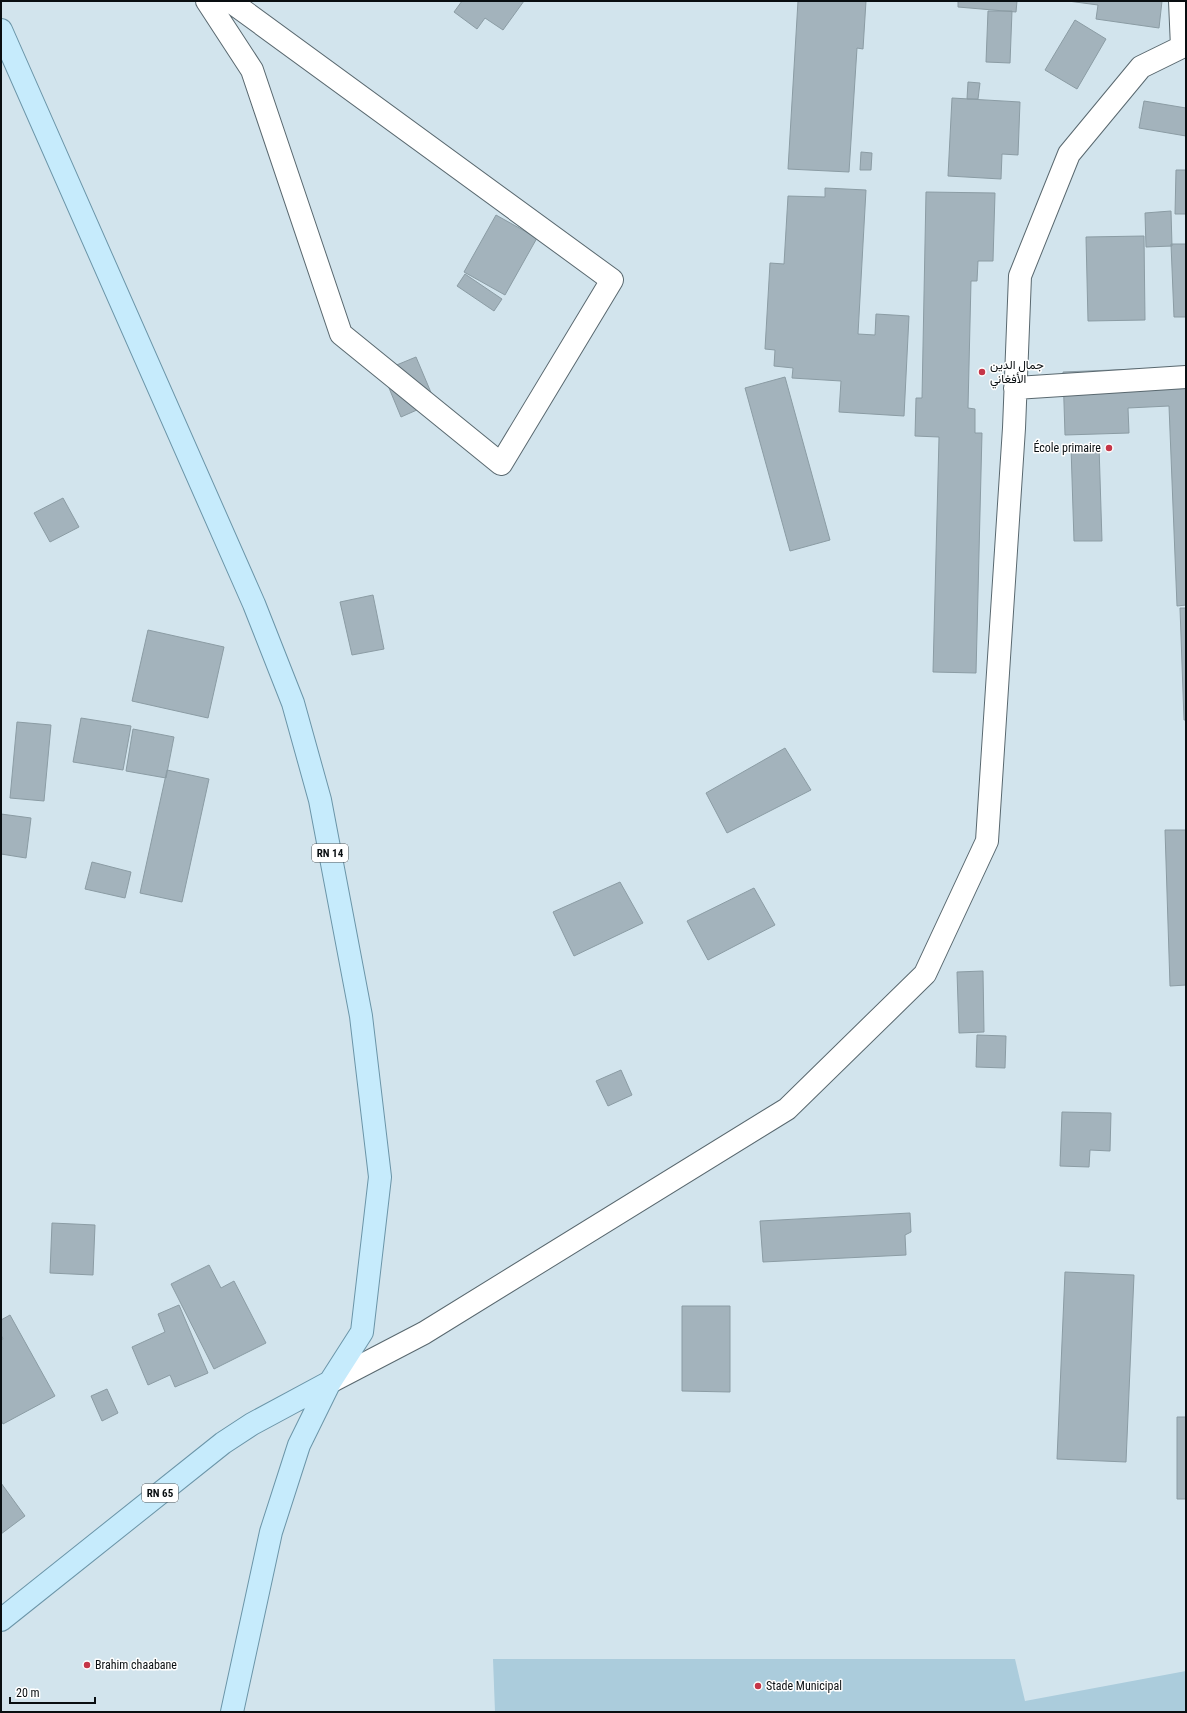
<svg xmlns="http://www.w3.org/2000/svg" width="1187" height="1713" font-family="'Roboto Condensed',Vazirmatn,sans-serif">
	<rect width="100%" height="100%" fill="#d2e4ed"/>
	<!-- pitch -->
	<path fill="#abccdc" d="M 493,1659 L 1015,1659 L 1025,1701 L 1186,1671 L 1186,1712 L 495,1712 Z"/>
	<!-- building -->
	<path fill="#a3b3bc" stroke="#8b9ca4" d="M 462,1 L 524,1 L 503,30 L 485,18 L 477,29 L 454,12 Z
		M 798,1 L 866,1 L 863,49 L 857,48 L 849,172 L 788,169 Z
		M 958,1 L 1017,1 L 1016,12 L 958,7 Z
		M 1068,1 L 1162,1 L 1159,28 L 1096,19 L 1098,5 Z
		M 988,11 L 1012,11 L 1010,63 L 986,62 Z
		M 1075,20 L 1106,39 L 1077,89 L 1045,70 Z
		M 968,82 L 980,83 L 978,99 L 967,99 Z
		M 952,98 L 1020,102 L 1018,155 L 1002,154 L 1001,179 L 948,176 Z
		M 1144,101 L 1186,108 L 1186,136 L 1139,128 Z
		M 861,152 L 872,153 L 871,170 L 860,170 Z
		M 1176,170 L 1186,170 L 1186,214 L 1175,214 Z
		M 825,188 L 866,190 L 858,334 L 875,335 L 876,314 L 909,316 L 904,416 L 839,412 L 841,381 L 792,378 L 793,368 L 774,366 L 775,350 L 765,349 L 770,263 L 784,264 L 788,196 L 825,197 Z
		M 926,192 L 995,193 L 993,261 L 978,261 L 977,281 L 971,281 L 968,408 L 975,409 L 975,433 L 982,433 L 976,673 L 933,672 L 939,437 L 915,436 L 916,398 L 922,398 Z
		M 1171,211 L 1172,246 L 1146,247 L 1145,213 Z
		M 496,215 L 537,238 L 505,295 L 464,272 Z
		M 1144,236 L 1145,320 L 1088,321 L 1086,237 Z
		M 1171,244 L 1186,244 L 1186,317 L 1174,317 Z
		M 465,274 L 502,299 L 494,311 L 457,286 Z
		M 416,357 L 435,402 L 401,417 L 382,371 Z
		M 1186,367 L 1186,605 L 1177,606 L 1169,406 L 1128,408 L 1129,433 L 1065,435 L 1063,372 Z
		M 785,377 L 830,540 L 790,551 L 745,388 Z
		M 1099,446 L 1102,541 L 1074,541 L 1071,447 Z
		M 63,498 L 79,527 L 50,542 L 34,513 Z
		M 373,595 L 384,649 L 352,655 L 340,602 Z
		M 1180,608 L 1186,608 L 1186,720 L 1184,720 Z
		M 148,630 L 224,647 L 208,718 L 132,701 Z
		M 81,718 L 131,726 L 123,770 L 73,762 Z
		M 17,722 L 51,725 L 44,801 L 10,798 Z
		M 133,729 L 174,737 L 166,778 L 126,771 Z
		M 785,748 L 811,790 L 727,833 L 706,793 Z
		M 167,770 L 209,779 L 182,902 L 140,893 Z
		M 1,814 L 31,818 L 26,858 L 1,854 Z
		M 1165,830 L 1186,830 L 1186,985 L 1170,986 Z
		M 92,862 L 131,872 L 125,898 L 85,889 Z
		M 620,882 L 643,923 L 574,956 L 553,912 Z
		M 754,888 L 775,925 L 708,960 L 687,921 Z
		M 983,971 L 984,1032 L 959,1033 L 957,972 Z
		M 977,1035 L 1006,1036 L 1005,1068 L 976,1067 Z
		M 621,1070 L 632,1095 L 608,1106 L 596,1081 Z
		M 1062,1112 L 1111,1113 L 1110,1151 L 1090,1150 L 1089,1167 L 1060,1166 Z
		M 910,1213 L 911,1232 L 905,1235 L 906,1255 L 763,1262 L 760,1221 Z
		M 52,1223 L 95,1225 L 93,1275 L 50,1273 Z
		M 209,1265 L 221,1288 L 234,1281 L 266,1343 L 214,1369 L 171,1284 Z
		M 1065,1272 L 1134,1275 L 1126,1462 L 1057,1459 Z
		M 179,1305 L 208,1373 L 175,1387 L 170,1375 L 148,1385 L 132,1347 L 165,1332 L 158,1314 Z
		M 682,1306 L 730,1306 L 730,1392 L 682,1391 Z
		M 10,1315 L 55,1396 L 3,1424 L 1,1420 L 1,1340 L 3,1339 L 1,1335 L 1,1320 Z
		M 107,1389 L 118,1413 L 102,1421 L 91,1396 Z
		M 1177,1417 L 1186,1417 L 1186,1499 L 1177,1499 Z
		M 1,1483 L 25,1516 L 1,1534 Z"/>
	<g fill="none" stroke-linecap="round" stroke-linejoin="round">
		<defs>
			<path id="street" d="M 207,1 L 252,70 L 341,334 L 501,464 L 612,280 L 230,1
				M 1180,1 L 1182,47
				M 1015,388 L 1186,377
				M 330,1382 L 424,1333 L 787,1109 L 925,974 L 987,841 L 1014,428 L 1020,276 L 1069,154 L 1141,67 L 1186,45"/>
			<path id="primary" d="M 1,30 L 254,604 L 293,703 L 320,800 L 361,1016 L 380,1177 L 362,1332 L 330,1382 L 299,1445 L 271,1532 L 232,1712
				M 1,1620 L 223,1443 L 252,1424 L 330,1382"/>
		</defs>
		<!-- street casing -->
		<use href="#street" stroke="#59686f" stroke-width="24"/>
		<!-- primary casing -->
		<use href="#primary" stroke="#6b95a8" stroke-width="24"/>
		<!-- street -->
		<use href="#street" stroke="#fff" stroke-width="22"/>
		<!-- primary -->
		<use href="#primary" stroke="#c6ebfc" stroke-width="22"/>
	</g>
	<!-- markers -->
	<g fill="#c53547" stroke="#fff" stroke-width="1.5">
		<circle cx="982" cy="372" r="4"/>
		<circle cx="1109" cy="448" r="4"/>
		<circle cx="87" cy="1665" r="4"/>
		<circle cx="758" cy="1686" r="4"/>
	</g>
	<g text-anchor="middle" stroke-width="3" stroke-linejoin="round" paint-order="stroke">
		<!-- shield labels -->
		<g fill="#fff" stroke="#535658" stroke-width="1">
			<rect x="312" y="844" width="36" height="18" rx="3"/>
			<rect x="142" y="1484" width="36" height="18" rx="3"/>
		</g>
		<g font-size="11" font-weight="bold" fill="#090e11">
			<text x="330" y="857">RN 14</text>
			<text x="160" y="1497">RN 65</text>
		</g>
		<!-- poi labels -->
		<g font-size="12" fill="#090e11" stroke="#fff" text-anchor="start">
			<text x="990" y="369">جمال الدين<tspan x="990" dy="14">الأفغاني</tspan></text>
			<text x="1101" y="452" text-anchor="end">École primaire</text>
			<text x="95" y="1669">Brahim chaabane</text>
			<text x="766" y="1690">Stade Municipal</text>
		</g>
	</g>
	<!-- border -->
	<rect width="1187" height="1713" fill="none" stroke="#090e11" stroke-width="4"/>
	<!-- scale -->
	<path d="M10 1697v6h85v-6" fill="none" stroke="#090e11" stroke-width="2"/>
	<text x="16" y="1697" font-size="12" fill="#090e11" stroke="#ffffff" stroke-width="3" paint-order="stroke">20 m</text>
</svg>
